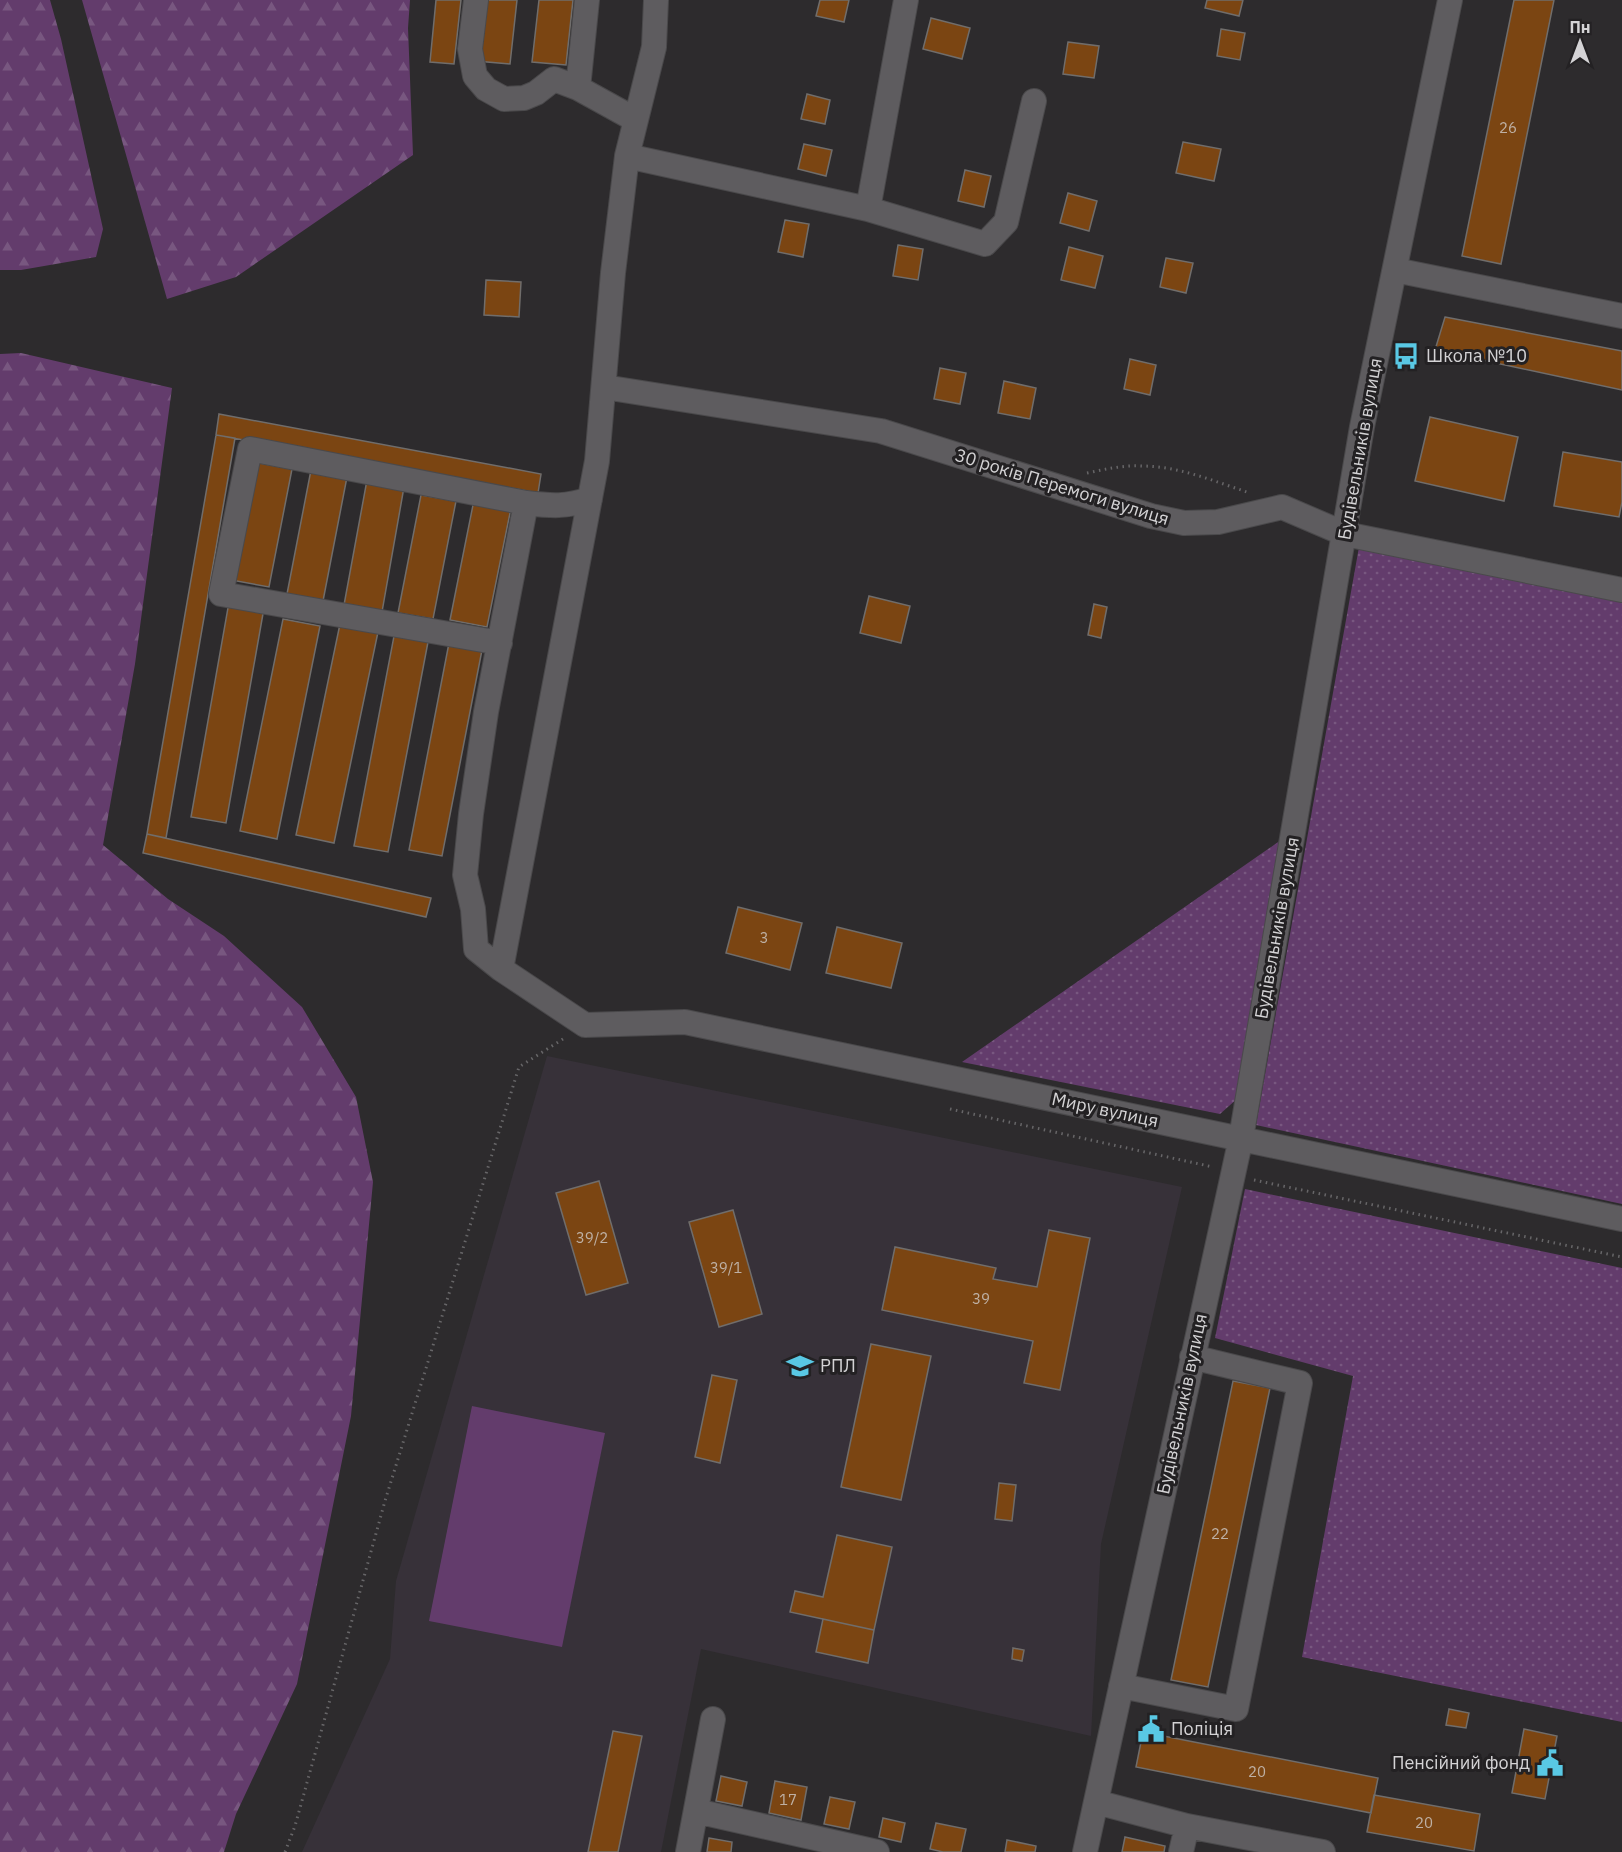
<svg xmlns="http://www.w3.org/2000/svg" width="1622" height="1852" font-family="'IBM Plex Sans',sans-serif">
	<defs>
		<pattern id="grass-dots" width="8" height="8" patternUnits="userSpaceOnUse" patternTransform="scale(1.5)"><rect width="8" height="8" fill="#633c6c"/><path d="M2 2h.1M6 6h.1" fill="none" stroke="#785780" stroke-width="1.8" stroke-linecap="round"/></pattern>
		<pattern id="forest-firs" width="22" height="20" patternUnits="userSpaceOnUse" patternTransform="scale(1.5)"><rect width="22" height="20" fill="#633c6c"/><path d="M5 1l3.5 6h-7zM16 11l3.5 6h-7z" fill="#785780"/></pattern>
	</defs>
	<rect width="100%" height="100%" fill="#2d2b2d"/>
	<!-- built -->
	<path fill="#373139" d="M 547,1056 L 1182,1187 L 1101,1544 L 1091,1736 L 701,1649 L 661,1852 L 302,1852 L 390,1659 L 396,1581 Z"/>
	<!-- grass -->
	<path fill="url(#grass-dots)" d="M 1359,547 L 1622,602 L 1622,1204 L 1256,1125 Z
		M 1281,840 L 1238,1098 L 1220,1114 L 962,1062 Z
		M 1245,1189 L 1622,1268 L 1622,1722 L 1302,1657 L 1353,1376 L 1215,1338 Z"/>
	<!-- forest -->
	<path fill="url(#forest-firs)" d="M 0,0 L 50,0 L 61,39 L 103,229 L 96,257 L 21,270 L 0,270 Z
		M 82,0 L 410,0 L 408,28 L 413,155 L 236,277 L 167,299 Z
		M 21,353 L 172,388 L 135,664 L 103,845 L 168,899 L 224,936 L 302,1007 L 356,1097 L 373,1182 L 351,1416 L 297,1684 L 236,1814 L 224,1852 L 0,1852 L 0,354 Z"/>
	<!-- park -->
	<path fill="#633c6c" d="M 472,1406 L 605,1433 L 562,1647 L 429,1621 Z"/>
	<!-- building -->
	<path fill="#7b4512" stroke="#706d6b" stroke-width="1.5" d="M 436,0 L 461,0 L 454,64 L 430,62 Z
		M 482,0 L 517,0 L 510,64 L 476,61 Z
		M 539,0 L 573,0 L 566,65 L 532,62 Z
		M 820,0 L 849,0 L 844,22 L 816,16 Z
		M 1207,0 L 1243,0 L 1239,16 L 1205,8 Z
		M 1514,0 L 1554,0 L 1501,264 L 1462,256 Z
		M 931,18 L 970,28 L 962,59 L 923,49 Z
		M 1221,29 L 1245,33 L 1240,60 L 1217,56 Z
		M 1068,42 L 1099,46 L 1094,78 L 1063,74 Z
		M 807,94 L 830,100 L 825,124 L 801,119 Z
		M 1183,142 L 1221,149 L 1214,181 L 1176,173 Z
		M 804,144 L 832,150 L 826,176 L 798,169 Z
		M 965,170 L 991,176 L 984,207 L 958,201 Z
		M 1068,193 L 1097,201 L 1089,231 L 1060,223 Z
		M 785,220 L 809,224 L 803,257 L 778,252 Z
		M 898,245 L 923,249 L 918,280 L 893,276 Z
		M 1069,247 L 1103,256 L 1095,288 L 1061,280 Z
		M 1166,258 L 1193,263 L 1186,293 L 1160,287 Z
		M 486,280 L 521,282 L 519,317 L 484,315 Z
		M 1445,317 L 1622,351 L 1622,390 L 1435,350 Z
		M 1130,359 L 1156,365 L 1150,395 L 1124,389 Z
		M 940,368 L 966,373 L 960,404 L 934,399 Z
		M 1004,381 L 1036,388 L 1030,419 L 998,413 Z
		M 219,414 L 541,474 L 538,493 L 216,435 Z
		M 1430,417 L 1518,437 L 1504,501 L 1415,481 Z
		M 216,435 L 235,438 L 166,838 L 147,834 Z
		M 1563,452 L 1622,462 L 1622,502 L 1619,517 L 1554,506 Z
		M 254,462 L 292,469 L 269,587 L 231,580 Z
		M 311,470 L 347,477 L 323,601 L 287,594 Z
		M 367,480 L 404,487 L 382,612 L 344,605 Z
		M 421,495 L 456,501 L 433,619 L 398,613 Z
		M 474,500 L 511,508 L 487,627 L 450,620 Z
		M 869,596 L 910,606 L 901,643 L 860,633 Z
		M 229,602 L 264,608 L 226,823 L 191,817 Z
		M 1094,604 L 1107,607 L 1101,638 L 1088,635 Z
		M 283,619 L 320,626 L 277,839 L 240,831 Z
		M 340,624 L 378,632 L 334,843 L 296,835 Z
		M 394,636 L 428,642 L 388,852 L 354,846 Z
		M 449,643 L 482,650 L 442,856 L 409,850 Z
		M 147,834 L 431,898 L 426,917 L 143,853 Z
		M 738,907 L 802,923 L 790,970 L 726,953 Z
		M 837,927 L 902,943 L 891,988 L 826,973 Z
		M 599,1181 L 628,1283 L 586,1295 L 556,1193 Z
		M 733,1210 L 762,1314 L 719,1327 L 689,1222 Z
		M 1049,1230 L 1090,1238 L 1060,1390 L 1024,1383 L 1033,1341 L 882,1310 L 895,1247 L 996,1268 L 993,1279 L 1037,1287 Z
		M 871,1344 L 931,1356 L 901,1500 L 841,1487 Z
		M 712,1375 L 737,1380 L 720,1463 L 695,1457 Z
		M 1233,1381 L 1270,1388 L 1208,1687 L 1171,1680 Z
		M 999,1483 L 1016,1485 L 1012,1521 L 995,1519 Z
		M 837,1535 L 892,1547 L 874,1630 L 790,1612 L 795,1591 L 823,1597 Z
		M 823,1619 L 874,1630 L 868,1663 L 816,1652 Z
		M 1013,1648 L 1024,1650 L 1022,1661 L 1012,1659 Z
		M 1449,1709 L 1469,1713 L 1466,1728 L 1446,1725 Z
		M 1524,1729 L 1557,1736 L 1545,1799 L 1512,1793 Z
		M 613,1731 L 642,1736 L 618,1852 L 588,1852 Z
		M 1143,1732 L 1378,1778 L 1371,1813 L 1136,1767 Z
		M 721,1776 L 747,1782 L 742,1806 L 716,1801 Z
		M 775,1781 L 807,1787 L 801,1820 L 769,1813 Z
		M 1374,1795 L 1480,1814 L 1474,1851 L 1367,1832 Z
		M 830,1797 L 855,1802 L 849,1829 L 824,1824 Z
		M 883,1818 L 905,1823 L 901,1842 L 879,1837 Z
		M 936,1823 L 966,1829 L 961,1852 L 943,1852 L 930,1849 Z
		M 1125,1837 L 1165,1846 L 1164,1852 L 1122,1852 Z
		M 709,1838 L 732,1842 L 731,1852 L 707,1852 Z
		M 1007,1840 L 1036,1846 L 1035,1852 L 1005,1852 Z"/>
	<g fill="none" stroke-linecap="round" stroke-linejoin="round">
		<defs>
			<path id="minor" d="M 476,0 L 470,49 L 475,76 L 486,89 L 504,99 L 524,98 L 536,93 L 554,79 L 578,88 L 636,120
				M 656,0 L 654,47 L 627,156 L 613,273 L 597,461 L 501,969 L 585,1025 L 685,1022 L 1622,1219
				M 578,88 L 587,0
				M 627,156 L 868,209 L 906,0
				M 868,209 L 985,244 L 1006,222 L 1034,101
				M 1395,270 L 1622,316
				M 604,387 L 881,431 L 1151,516 L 1184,523 L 1218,522 L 1282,507 L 1345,534 L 1622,590
				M 526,503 C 552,506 566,507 590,499
				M 500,643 L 221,594 L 250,449 L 526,503 L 486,712 L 471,814 L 465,875 L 473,909 L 476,949 L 501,969
				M 1121,1686 L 1236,1709 L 1300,1383 L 1192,1357
				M 1096,1802 L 1187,1826 L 1323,1852
				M 696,1811 L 877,1852
				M 688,1852 L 713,1719
				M 1085,1852 L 1241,1138 L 1362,427 L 1450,0
				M 1181,1852 L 1187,1826"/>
		</defs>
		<!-- minor casing -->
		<use href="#minor" stroke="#4a494b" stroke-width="26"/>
		<!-- path -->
		<path stroke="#676668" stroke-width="3" stroke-dasharray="1.5 4.5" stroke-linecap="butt" d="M 1087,473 C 1106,469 1124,465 1142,466 C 1179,466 1216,482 1250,493
			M 950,1109 L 1213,1167
			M 1254,1180 L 1622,1257
			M 285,1852 L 295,1826 L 385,1501 L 519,1067 L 566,1037"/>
		<!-- minor -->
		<use href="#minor" stroke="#5e5c5f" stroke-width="24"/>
	</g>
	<!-- icons -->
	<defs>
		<symbol id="bus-bare" viewBox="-9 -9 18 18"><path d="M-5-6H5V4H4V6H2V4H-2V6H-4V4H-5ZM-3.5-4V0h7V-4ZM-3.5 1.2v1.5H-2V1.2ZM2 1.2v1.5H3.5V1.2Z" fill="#59c8e4" stroke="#232123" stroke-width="2.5" paint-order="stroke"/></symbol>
		<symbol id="university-bare" viewBox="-9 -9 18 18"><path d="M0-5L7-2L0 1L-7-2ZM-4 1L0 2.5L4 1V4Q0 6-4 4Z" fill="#59c8e4" stroke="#232123" stroke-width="2.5" paint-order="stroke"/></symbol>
		<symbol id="civic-bare" viewBox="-9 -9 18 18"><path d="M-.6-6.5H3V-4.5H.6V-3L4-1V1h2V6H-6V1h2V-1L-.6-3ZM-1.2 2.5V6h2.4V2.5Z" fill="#59c8e4" stroke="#232123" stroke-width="2.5" paint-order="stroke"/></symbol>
	</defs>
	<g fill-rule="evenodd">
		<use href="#bus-bare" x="1387" y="337" width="38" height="38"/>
		<use href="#university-bare" x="781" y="1347" width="38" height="38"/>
		<use href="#civic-bare" x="1132" y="1710" width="38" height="38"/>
		<use href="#civic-bare" x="1531" y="1744" width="38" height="38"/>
	</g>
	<g text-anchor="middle" stroke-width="6" stroke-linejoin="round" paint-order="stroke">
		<!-- number labels -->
		<g font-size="15" fill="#beb0a4">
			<text x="1508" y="133">26</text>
			<text x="764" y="943">3</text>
			<text x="592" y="1243">39/2</text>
			<text x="726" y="1273">39/1</text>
			<text x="981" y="1304">39</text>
			<text x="1220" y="1539">22</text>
			<text x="1257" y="1777">20</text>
			<text x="788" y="1805">17</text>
			<text x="1424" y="1828">20</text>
		</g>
		<!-- poi labels -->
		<g font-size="18" fill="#d4d3d5" stroke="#232123" text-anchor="start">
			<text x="1426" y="362">Школа №10</text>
			<text x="820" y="1372">РПЛ</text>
			<text x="1171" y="1735">Поліція</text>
			<text x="1530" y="1769" text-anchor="end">Пенсійний фонд</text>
		</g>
		<!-- street labels -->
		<g font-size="18" fill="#d4d3d5" stroke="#232123">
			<text transform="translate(1360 449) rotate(-80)" y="6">Будівельників вулиця</text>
			<text transform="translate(1062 487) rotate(17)" y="6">30 років Перемоги вулиця</text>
			<text transform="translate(1277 928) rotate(-80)" y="6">Будівельників вулиця</text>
			<text transform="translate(1105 1110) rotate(12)" y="6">Миру вулиця</text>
			<text transform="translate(1182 1404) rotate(-78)" y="6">Будівельників вулиця</text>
		</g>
	</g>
	<!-- north arrow -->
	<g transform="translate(1580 42)" stroke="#232123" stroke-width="4.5" paint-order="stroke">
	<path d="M0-4.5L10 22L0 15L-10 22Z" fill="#d4d3d5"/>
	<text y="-9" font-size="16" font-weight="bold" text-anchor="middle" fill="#d4d3d5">Пн</text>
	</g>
</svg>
